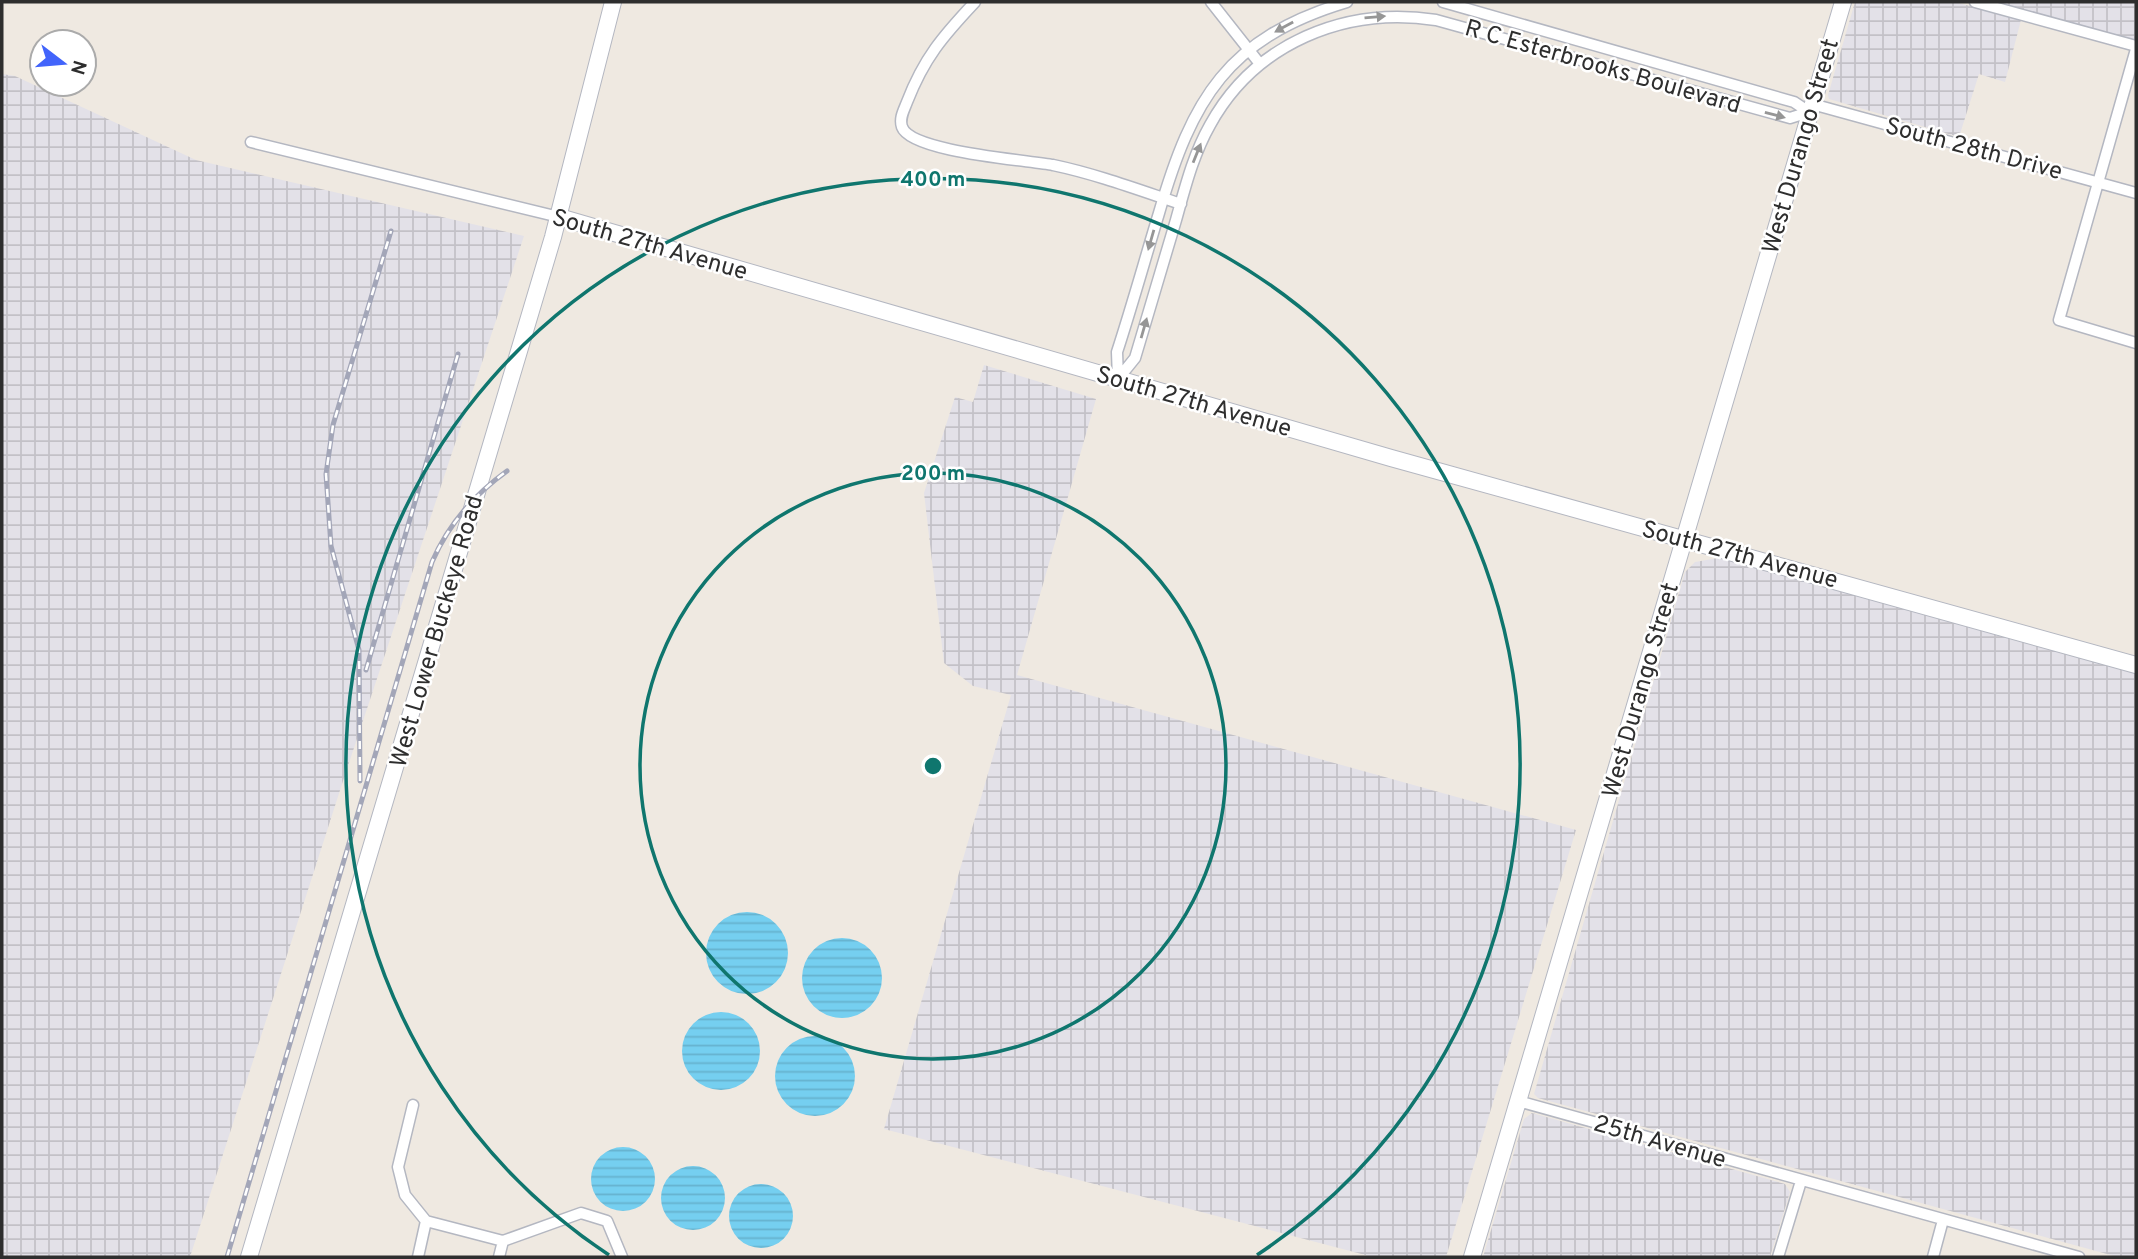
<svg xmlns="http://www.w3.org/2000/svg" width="2138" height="1259" font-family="Overpass,sans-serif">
	<defs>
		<pattern id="industrial-grid" width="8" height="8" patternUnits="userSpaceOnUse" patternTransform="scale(1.75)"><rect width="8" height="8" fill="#e3e1e8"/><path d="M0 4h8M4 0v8" fill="none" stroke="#c3c1c7"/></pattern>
		<pattern id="water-rules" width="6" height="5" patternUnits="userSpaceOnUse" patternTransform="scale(1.75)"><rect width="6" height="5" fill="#75cff0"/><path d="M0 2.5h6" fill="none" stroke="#66b2ce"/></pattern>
	</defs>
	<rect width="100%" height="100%" fill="#efe9e1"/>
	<!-- industrial -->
	<path fill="url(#industrial-grid)" d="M 1855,2 L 1955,2 L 2021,20 L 2005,82 L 1979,74 L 1959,137 L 1829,99 L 1828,95 Z
		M 1992,2 L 2136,2 L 2136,43 Z
		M 2,74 L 15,76 L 196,160 L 524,236 L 343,781 L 190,1257 L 2,1257 Z
		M 984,365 L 1096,399 L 1017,675 L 1576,830 L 1446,1257 L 1373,1257 L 884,1129 L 1011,695 L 973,686 L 944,663 L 924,493 L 955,397 L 973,402 Z
		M 1718,558 L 1734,560 L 2136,672 L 2136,1257 L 2118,1257 L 1538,1098 L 1534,1094 L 1685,572 L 1695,562 Z
		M 1532,1113 L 1785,1184 L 1790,1192 L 1770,1257 L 1483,1257 L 1524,1119 Z"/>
	<!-- water -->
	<path fill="url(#water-rules)" d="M706 953a41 41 0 1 1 82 0a41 41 0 1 1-82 0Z
		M802 978a40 40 0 1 1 80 0a40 40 0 1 1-80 0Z
		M682 1051a39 39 0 1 1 78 0a39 39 0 1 1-78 0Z
		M775 1076a40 40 0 1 1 80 0a40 40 0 1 1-80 0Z
		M591 1179a32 32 0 1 1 64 0a32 32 0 1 1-64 0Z
		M661 1198a32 32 0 1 1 64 0a32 32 0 1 1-64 0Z
		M729 1216a32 32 0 1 1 64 0a32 32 0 1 1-64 0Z"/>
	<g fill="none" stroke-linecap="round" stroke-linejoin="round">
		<defs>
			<path id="street" d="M 975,2 C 943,36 924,58 907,102 C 904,110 899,118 902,127 C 911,152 1026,160 1053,165 C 1096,174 1139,190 1181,204
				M 1211,2 L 1260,64
				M 1443,2 L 1794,102 L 1809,112
				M 1975,2 L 2136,46
				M 2136,49 L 2059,320 L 2136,343
				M 1812,104 L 2136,193
				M 251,142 L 559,217
				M 1118,379 L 1135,358 C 1149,312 1162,266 1176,220 C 1185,188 1193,155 1210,125 C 1255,43 1345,6 1436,20 L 1790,118 L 1809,112
				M 1118,379 L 1117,352 C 1132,306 1145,259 1159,213 C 1192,99 1227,38 1347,2
				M 1518,1101 L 2079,1257
				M 413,1105 L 398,1167 L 405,1195 L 426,1221 L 503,1241 L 581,1213 L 607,1221 L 622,1257
				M 418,1257 L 426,1221
				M 499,1257 L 503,1241
				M 1778,1257 L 1801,1181
				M 1933,1257 L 1943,1220"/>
			<path id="secondary" d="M 559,217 L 1391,458 L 2136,665
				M 249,1257 L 553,237 L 613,2
				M 1472,1257 L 1843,2"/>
		</defs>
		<!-- street casing -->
		<use href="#street" stroke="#b4b7c1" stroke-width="13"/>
		<!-- secondary casing -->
		<use href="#secondary" stroke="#b4b7c1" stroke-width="18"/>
		<!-- street -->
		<use href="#street" stroke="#fff" stroke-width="10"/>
		<!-- secondary -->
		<use href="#secondary" stroke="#fff" stroke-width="16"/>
		<defs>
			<path id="rail" d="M 366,670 L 458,354
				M 360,781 L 359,650 L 331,546 L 326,474 L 333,425 L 391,231
				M 227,1257 L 432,562 C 448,525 475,494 507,471"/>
		</defs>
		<!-- rail casing -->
		<use href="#rail" stroke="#a3a6b8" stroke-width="5"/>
		<!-- rail -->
		<use href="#rail" stroke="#fff" stroke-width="2.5" stroke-dasharray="8" stroke-linecap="butt"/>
	</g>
	<!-- one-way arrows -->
	<defs><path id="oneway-solid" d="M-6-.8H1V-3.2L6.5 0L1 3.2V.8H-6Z" transform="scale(1.75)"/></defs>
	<g fill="#969696">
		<use href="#oneway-solid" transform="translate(1375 17) rotate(-5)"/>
		<use href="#oneway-solid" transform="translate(1284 27) rotate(151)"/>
		<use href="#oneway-solid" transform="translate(1775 115) rotate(15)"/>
		<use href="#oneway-solid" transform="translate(1197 153) rotate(-68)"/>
		<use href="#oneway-solid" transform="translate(1151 240) rotate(106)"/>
		<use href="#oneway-solid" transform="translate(1144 328) rotate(-74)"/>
	</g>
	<!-- distance rings -->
	<g fill="none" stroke="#0f766e" stroke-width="3.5">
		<circle cx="933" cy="766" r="293"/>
		<path d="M609 1255A587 587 0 1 1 1257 1255"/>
	</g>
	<g text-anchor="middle" stroke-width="5" stroke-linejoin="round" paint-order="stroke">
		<!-- street labels -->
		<g font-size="24" fill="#2e2e2e" stroke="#fff">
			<text transform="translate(1603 66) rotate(16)" y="8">R C Esterbrooks Boulevard</text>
			<text transform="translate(1800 146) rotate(-74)" y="8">West Durango Street</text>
			<text transform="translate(1974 148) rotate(15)" y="8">South 28th Drive</text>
			<text transform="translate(650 244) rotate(16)" y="8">South 27th Avenue</text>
			<text transform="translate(1194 401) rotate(16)" y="8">South 27th Avenue</text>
			<text transform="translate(1740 554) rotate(15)" y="8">South 27th Avenue</text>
			<text transform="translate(436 631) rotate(-74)" y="8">West Lower Buckeye Road</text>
			<text transform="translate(1640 690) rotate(-74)" y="8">West Durango Street</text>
			<text transform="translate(1660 1141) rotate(16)" y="8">25th Avenue</text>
		</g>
	</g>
	<circle cx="933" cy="766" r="10" fill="#0f766e" stroke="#fff" stroke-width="3.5"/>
	<g font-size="21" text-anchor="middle" font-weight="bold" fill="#0f766e" stroke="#fff" stroke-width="5" stroke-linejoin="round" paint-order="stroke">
		<text x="933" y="186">400 m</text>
		<text x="933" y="480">200 m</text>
	</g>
	<!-- border -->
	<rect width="2138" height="1259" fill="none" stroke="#2e2e2e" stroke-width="7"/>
	<!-- north arrow -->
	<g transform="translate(63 63) rotate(106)"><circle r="33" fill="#ffffff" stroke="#ababab" stroke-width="2"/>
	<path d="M0-5L12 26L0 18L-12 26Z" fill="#4264fb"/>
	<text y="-10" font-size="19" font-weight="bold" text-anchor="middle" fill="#2e2e2e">N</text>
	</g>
</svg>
